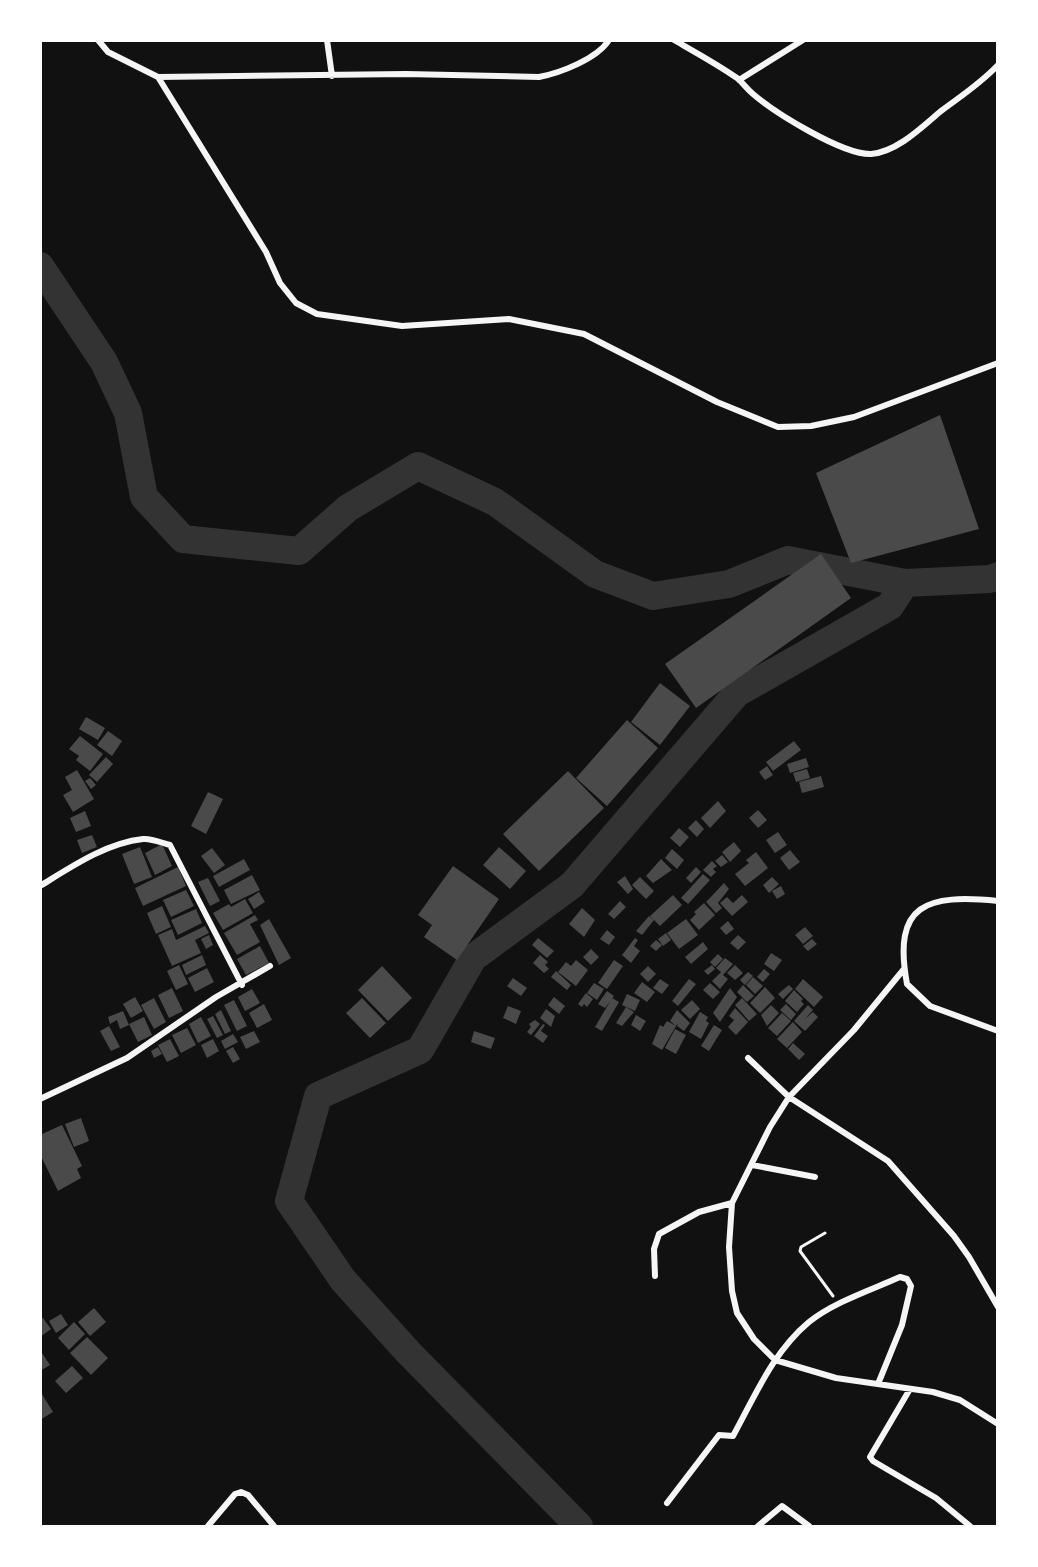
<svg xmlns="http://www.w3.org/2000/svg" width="1038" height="1567" font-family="Literata,serif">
	<rect width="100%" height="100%" fill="#111"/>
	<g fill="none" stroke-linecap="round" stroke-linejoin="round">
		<!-- river -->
		<path stroke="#333" stroke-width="28" d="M 40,266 L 104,362 L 128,413 L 144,497 L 183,539 L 299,551 L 348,508 L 418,466 L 495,502 L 595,574 L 653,596 L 729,584 L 788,560 L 905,583 L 990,579 L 998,576
			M 579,1526 L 408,1352 L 343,1280 L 289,1201 L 318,1096 L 420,1050 L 473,958 L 572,885 L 737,693 L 890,606 L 905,583"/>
	</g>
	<!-- building -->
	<path fill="#4a4a4a" d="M 940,415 L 979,529 L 851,563 L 816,473 Z
		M 821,554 L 851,598 L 696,708 L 665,664 Z
		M 660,683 L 690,706 L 660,745 L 631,722 Z
		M 86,717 L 105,728 L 98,740 L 79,729 Z
		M 627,720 L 658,748 L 607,806 L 576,778 Z
		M 108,731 L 122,741 L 112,756 L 97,745 Z
		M 80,736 L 103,754 L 90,771 L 76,760 L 79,756 L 69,749 Z
		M 794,741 L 801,750 L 773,771 L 766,762 Z
		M 106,757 L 113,764 L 97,782 L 89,775 Z
		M 806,758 L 809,767 L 790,773 L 787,764 Z
		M 767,766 L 773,775 L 765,780 L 759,772 Z
		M 807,769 L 810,778 L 796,782 L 793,773 Z
		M 77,770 L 94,799 L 73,812 L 63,795 L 72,790 L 65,777 Z
		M 568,771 L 604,808 L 539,871 L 503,834 Z
		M 821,776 L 824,787 L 802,793 L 799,782 Z
		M 90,778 L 96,785 L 91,789 L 85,781 Z
		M 208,792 L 223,799 L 206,834 L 191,826 Z
		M 718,801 L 726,811 L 710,828 L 701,818 Z
		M 758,810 L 767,820 L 758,828 L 749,818 Z
		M 85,811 L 91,826 L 76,832 L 70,818 Z
		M 696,820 L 704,829 L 697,837 L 688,828 Z
		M 679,828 L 689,837 L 680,847 L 670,838 Z
		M 778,832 L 787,845 L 775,853 L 766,840 Z
		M 92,835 L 97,847 L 82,853 L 77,840 Z
		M 734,842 L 741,851 L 730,862 L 722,852 Z
		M 162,844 L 172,866 L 155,875 L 145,853 Z
		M 140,847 L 152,877 L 134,884 L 122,854 Z
		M 499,847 L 526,871 L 510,889 L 483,865 Z
		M 212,848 L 225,865 L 214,873 L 201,856 Z
		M 672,849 L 684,860 L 677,869 L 665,858 Z
		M 790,850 L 800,862 L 789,870 L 780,858 Z
		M 756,852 L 768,868 L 745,886 L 735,874 L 749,863 L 746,860 Z
		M 722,855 L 728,862 L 721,867 L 715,861 Z
		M 244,859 L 250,870 L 219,887 L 213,876 Z
		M 661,859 L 672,870 L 653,883 L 646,876 Z
		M 712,861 L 717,866 L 713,869 L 716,872 L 711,877 L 703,870 Z
		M 453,866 L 499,899 L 457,960 L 424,937 L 432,925 L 418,915 Z
		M 178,867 L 186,886 L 143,906 L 135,888 Z
		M 696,867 L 701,872 L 691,883 L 686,878 Z
		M 703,874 L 710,880 L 688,904 L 681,898 Z
		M 252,875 L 260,890 L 231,904 L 224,890 Z
		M 625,876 L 633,889 L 628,894 L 617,882 Z
		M 640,877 L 654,891 L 646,899 L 632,885 Z
		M 772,877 L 779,884 L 769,893 L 763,885 Z
		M 208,878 L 220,901 L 210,906 L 198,882 Z
		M 724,883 L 729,889 L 718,903 L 722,908 L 716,913 L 706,902 Z
		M 781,886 L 785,894 L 777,899 L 772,891 Z
		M 186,890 L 194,906 L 171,917 L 163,900 Z
		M 259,892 L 265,902 L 254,909 L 248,899 Z
		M 673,895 L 682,905 L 660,926 L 650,916 Z
		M 742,895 L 748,902 L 732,916 L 720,903 L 727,897 L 733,903 Z
		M 245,899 L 253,913 L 223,930 L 213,913 L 229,904 L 231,907 Z
		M 620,901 L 626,907 L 614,919 L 608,914 Z
		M 704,903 L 715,915 L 699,930 L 690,920 L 696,914 L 694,912 Z
		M 162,906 L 171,927 L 156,934 L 147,913 Z
		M 582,908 L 595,920 L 584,937 L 569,924 Z
		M 196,909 L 202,923 L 178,935 L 171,920 Z
		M 255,915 L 258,920 L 250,924 L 260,942 L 237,955 L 224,933 Z
		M 649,916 L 654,920 L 642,935 L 636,931 Z
		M 269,919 L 291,958 L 279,965 L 260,925 Z
		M 686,919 L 698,935 L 679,949 L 667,933 Z
		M 728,921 L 734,929 L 726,935 L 720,928 Z
		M 205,926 L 209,933 L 195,940 L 201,953 L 172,966 L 158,935 L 172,929 L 176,940 Z
		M 805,927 L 813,936 L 803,944 L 795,935 Z
		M 607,930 L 615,937 L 609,945 L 600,939 Z
		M 666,933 L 671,940 L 663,946 L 658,939 Z
		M 209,935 L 213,945 L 206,949 L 201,939 Z
		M 738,935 L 746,942 L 738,950 L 730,943 Z
		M 538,938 L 554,951 L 547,958 L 532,945 Z
		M 635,938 L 638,940 L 634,946 L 640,951 L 631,963 L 622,955 Z
		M 812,939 L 817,944 L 808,951 L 803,946 Z
		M 656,940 L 662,945 L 656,951 L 650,946 Z
		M 703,942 L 708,949 L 691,964 L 685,957 Z
		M 260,946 L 269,963 L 246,975 L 237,959 Z
		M 591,949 L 599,957 L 591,965 L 583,957 Z
		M 771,953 L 782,960 L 774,971 L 764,964 Z
		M 718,954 L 723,959 L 715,967 L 710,962 Z
		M 202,955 L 206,965 L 186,975 L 182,965 Z
		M 540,955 L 548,962 L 545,965 L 549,969 L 544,973 L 533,963 Z
		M 725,958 L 733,964 L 723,975 L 728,979 L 720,989 L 712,981 L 721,972 L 716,968 Z
		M 576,960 L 588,970 L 576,986 L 558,972 L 566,962 L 571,966 Z
		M 614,960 L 623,966 L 607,989 L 598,983 Z
		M 179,965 L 188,984 L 176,990 L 167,971 Z
		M 712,965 L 715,969 L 708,975 L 704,971 Z
		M 735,965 L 743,973 L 735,980 L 727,973 Z
		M 382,966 L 412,998 L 388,1021 L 358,990 Z
		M 648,966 L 656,974 L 648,982 L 640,974 Z
		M 207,968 L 214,982 L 195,992 L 188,978 Z
		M 764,969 L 770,974 L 763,982 L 757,977 Z
		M 556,971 L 571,985 L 567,990 L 551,977 Z
		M 748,972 L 753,976 L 745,985 L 740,980 Z
		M 753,977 L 763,986 L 755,994 L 746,985 Z
		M 513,978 L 527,988 L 521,996 L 507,986 Z
		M 660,979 L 669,985 L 662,994 L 653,988 Z
		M 689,979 L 696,984 L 678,1006 L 672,1001 Z
		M 803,979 L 823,997 L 814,1007 L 795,989 Z
		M 642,982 L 655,992 L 647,1002 L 634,993 Z
		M 594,983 L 604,989 L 597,1000 L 587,993 Z
		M 710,983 L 720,992 L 713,999 L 703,990 Z
		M 743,985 L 754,996 L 747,1002 L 737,992 Z
		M 789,985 L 793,989 L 783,999 L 778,994 Z
		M 765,987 L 775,998 L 760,1013 L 750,1003 Z
		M 172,988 L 183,1011 L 169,1018 L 158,995 Z
		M 730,988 L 737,997 L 720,1022 L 713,1013 Z
		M 252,989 L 260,1003 L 245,1011 L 238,997 Z
		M 794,990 L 803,999 L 801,1001 L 804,1004 L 797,1012 L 785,1001 Z
		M 607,991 L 614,996 L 605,1008 L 598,1004 Z
		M 586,993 L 593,999 L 587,1007 L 584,1004 L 582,1007 L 578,1004 Z
		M 627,994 L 640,1000 L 635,1011 L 622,1005 Z
		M 135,997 L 143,1011 L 131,1018 L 123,1004 Z
		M 554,997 L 565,1006 L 559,1014 L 548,1005 Z
		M 154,998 L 166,1022 L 154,1029 L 141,1005 Z
		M 362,998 L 386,1023 L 370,1038 L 346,1013 Z
		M 612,998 L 619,1002 L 602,1031 L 595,1027 Z
		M 742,998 L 757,1014 L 749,1021 L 735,1005 Z
		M 234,1000 L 247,1026 L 237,1031 L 224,1005 Z
		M 692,1000 L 700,1009 L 690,1019 L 681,1010 Z
		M 264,1004 L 272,1020 L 257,1028 L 249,1013 Z
		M 786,1004 L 796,1014 L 791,1020 L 780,1010 Z
		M 771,1005 L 779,1013 L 767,1026 L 761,1015 Z
		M 808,1005 L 813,1010 L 805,1019 L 813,1012 L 818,1017 L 805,1031 L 794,1021 Z
		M 508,1006 L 521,1011 L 516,1024 L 503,1018 Z
		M 626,1007 L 634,1012 L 622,1026 L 616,1023 Z
		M 735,1008 L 748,1022 L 736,1035 L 728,1027 L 734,1020 L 729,1016 Z
		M 546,1009 L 555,1016 L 551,1027 L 540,1018 Z
		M 221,1010 L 231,1031 L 225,1034 L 215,1014 Z
		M 677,1010 L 690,1023 L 684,1031 L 677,1026 L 678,1023 L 676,1026 L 670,1021 Z
		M 123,1011 L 129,1025 L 120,1029 L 117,1020 L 110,1024 L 108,1017 Z
		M 700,1012 L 708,1017 L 706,1021 L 709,1023 L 701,1039 L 689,1032 Z
		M 782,1013 L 791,1021 L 777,1036 L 768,1028 Z
		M 636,1015 L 646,1021 L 640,1031 L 631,1025 Z
		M 213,1016 L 223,1035 L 217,1038 L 207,1019 Z
		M 144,1017 L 152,1035 L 138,1042 L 129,1024 Z
		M 201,1017 L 211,1036 L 198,1043 L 189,1024 Z
		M 535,1020 L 540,1024 L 531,1035 L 527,1032 L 531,1027 L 529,1024 Z
		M 667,1021 L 676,1026 L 662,1050 L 652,1044 L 660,1025 L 663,1027 Z
		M 793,1022 L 802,1032 L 787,1048 L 777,1039 Z
		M 543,1024 L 545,1025 L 541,1031 L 548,1036 L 543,1043 L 534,1036 Z
		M 714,1025 L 722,1030 L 709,1051 L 701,1046 Z
		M 109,1026 L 120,1047 L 111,1051 L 100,1031 Z
		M 187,1028 L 196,1045 L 181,1053 L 172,1035 Z
		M 675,1029 L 686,1035 L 676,1054 L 665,1048 Z
		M 254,1031 L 260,1042 L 246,1049 L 240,1037 Z
		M 474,1031 L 495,1038 L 491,1049 L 471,1042 Z
		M 233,1034 L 238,1042 L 225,1049 L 221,1041 Z
		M 170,1039 L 179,1056 L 167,1062 L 158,1045 Z
		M 213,1039 L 219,1051 L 207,1058 L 201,1045 Z
		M 793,1043 L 805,1054 L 799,1060 L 788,1049 Z
		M 158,1047 L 162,1054 L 154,1058 L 151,1051 Z
		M 233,1047 L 240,1059 L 233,1063 L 226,1051 Z
		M 81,1118 L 89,1141 L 74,1147 L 65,1124 Z
		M 62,1125 L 82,1166 L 77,1169 L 81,1178 L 58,1191 L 40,1154 L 40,1135 Z
		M 94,1308 L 106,1322 L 90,1336 L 78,1322 Z
		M 61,1314 L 68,1325 L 56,1333 L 49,1321 Z
		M 43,1318 L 51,1329 L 40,1337 L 40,1320 Z
		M 74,1322 L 85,1334 L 69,1350 L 58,1338 Z
		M 87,1337 L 108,1358 L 91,1375 L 70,1353 Z
		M 40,1350 L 50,1365 L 40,1371 Z
		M 72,1366 L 83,1378 L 66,1393 L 55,1381 Z
		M 40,1391 L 53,1412 L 40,1420 Z"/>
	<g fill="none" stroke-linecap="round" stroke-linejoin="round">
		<!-- path -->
		<path stroke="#f5f5f5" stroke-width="3" d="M 825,1233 L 801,1247 L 800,1251 L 833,1296"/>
		<!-- minor -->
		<path stroke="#f5f5f5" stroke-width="6" d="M 98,40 L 108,52 L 158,77 L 266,252 L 280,283 L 296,303 L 317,314 L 402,326 L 509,319 L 584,334 L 717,402 L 778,427 L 811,426 L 854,417 L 998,363
			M 327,40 L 332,76
			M 674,40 C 695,52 717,64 737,78 C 743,83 747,89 753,94 C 775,113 843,155 871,154 C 897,152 922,127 941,111 C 961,96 980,84 998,65
			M 158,77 L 406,74 L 539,77 C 560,73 597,59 609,40
			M 739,80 L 803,40
			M 40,886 C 71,867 106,843 143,839 C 151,838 162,843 170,845 L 242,985
			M 998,901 C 927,894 892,903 907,984 L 930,1006 L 998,1031
			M 904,969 L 854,1030 L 789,1097 L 770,1127 L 732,1203 L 729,1247 L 732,1291 L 737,1313 L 754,1339 L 775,1360 L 836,1378 L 933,1392 L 960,1400 L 998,1424
			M 748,1058 L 789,1097 L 888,1161 L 954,1236 L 969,1257 L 998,1307
			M 40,1099 L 127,1058 L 216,997 L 270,966
			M 752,1165 L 815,1177
			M 655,1276 L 654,1249 L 659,1234 L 699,1212 L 732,1203
			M 910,1389 L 870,1457 L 873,1461 L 936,1498 L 970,1526
			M 667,1503 L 719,1435 L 733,1436 C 755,1396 773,1352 809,1322 C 834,1302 871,1290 900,1277 L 907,1279 L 911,1286 L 902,1325 L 878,1384
			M 208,1526 L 235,1494 L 241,1492 L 248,1495 L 274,1526
			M 758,1526 L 782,1506 L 809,1526"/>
	</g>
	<!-- border -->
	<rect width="1038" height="1567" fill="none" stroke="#ffffff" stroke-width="84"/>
</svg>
